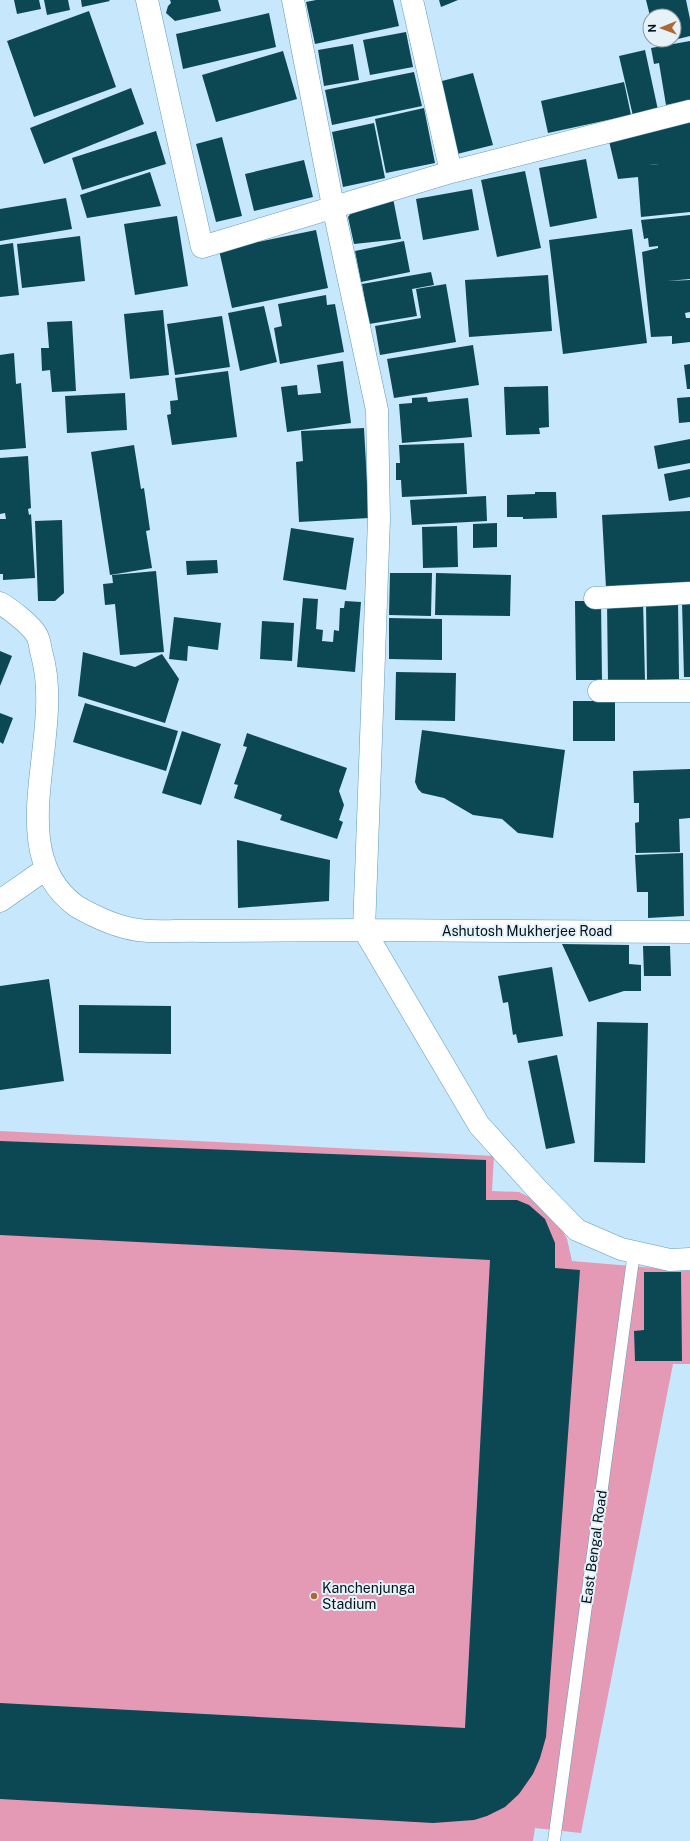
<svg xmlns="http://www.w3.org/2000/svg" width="690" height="1841" font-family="'Public Sans',sans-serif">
	<rect width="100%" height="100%" fill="#c6e7fc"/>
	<!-- pitch -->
	<path fill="#e49ab5" d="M 0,1131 L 494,1156 L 492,1191 L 519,1192 L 535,1200 L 559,1225 L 567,1239 L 572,1261 L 690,1271 L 690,1364 L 673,1364 L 581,1833 L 535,1828 L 533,1841 L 0,1841 Z"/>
	<!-- building -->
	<path fill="#0c4754" d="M 14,0 L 39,0 L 41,9 L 17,14 Z
		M 44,0 L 68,0 L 70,10 L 47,15 Z
		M 81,0 L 109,0 L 110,1 L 82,7 Z
		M 170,0 L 218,0 L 221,11 L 175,21 L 166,13 L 168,6 L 171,3 Z
		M 316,0 L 393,0 L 399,26 L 315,44 L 306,2 Z
		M 439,0 L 458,0 L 441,7 Z
		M 646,0 L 686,0 L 690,19 L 690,36 L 674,40 L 674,16 L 650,16 Z
		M 89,11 L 116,87 L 34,117 L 7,41 Z
		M 269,13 L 276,47 L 183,69 L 176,34 Z
		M 406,32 L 413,67 L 370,75 L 363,40 Z
		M 690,41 L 690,100 L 666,105 L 659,63 L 654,64 L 651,48 Z
		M 353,44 L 359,80 L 324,86 L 318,50 Z
		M 645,50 L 658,110 L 633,116 L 619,56 Z
		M 283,51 L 297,99 L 216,122 L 202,75 Z
		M 414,72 L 422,106 L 332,125 L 325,90 Z
		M 473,73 L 493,145 L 457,154 L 438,82 Z
		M 624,82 L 631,115 L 548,133 L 541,101 Z
		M 131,88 L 144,124 L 44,164 L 30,128 Z
		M 424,108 L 435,163 L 386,173 L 375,119 Z
		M 690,120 L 690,161 L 649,165 L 690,161 L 690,212 L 641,217 L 638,177 L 618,179 L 609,141 Z
		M 374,123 L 385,178 L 343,187 L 332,132 Z
		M 156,131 L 166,164 L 82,190 L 72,158 Z
		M 222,137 L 242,216 L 216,222 L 196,144 Z
		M 586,159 L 597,218 L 550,227 L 539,168 Z
		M 304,160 L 313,197 L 254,211 L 245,174 Z
		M 525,171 L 541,248 L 497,257 L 481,180 Z
		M 150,172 L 161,206 L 87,218 L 80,195 Z
		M 472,189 L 479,230 L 423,240 L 416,199 Z
		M 66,198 L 72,229 L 0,241 L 0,209 Z
		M 393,198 L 401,239 L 354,244 L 348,217 L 357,206 Z
		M 690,215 L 690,279 L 667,281 L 690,280 L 690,312 L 685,313 L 686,318 L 690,318 L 690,342 L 672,344 L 672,336 L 651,337 L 642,252 L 658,248 L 658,246 L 649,247 L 648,238 L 644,239 L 641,220 Z
		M 177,216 L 188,286 L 135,295 L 124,224 Z
		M 632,229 L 647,343 L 563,354 L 549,240 Z
		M 316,230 L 328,288 L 232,308 L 219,250 Z
		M 80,236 L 85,281 L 22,288 L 17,244 Z
		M 404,241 L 410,272 L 361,282 L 355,251 Z
		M 13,243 L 19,295 L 0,297 L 0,245 Z
		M 431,272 L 434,285 L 412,289 L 417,316 L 369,324 L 362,284 Z
		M 548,275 L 552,331 L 469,337 L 465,280 Z
		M 446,284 L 456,342 L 380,355 L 375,326 L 421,318 L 416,289 Z
		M 326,295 L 327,305 L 335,304 L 344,352 L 280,364 L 274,328 L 282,326 L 278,304 Z
		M 264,306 L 277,362 L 240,371 L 228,313 Z
		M 163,310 L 169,375 L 130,379 L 124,314 Z
		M 222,316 L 230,367 L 175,375 L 167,324 Z
		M 72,321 L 76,391 L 52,392 L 50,370 L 42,371 L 41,348 L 49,348 L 47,322 Z
		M 473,345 L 479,385 L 394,398 L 387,359 Z
		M 14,353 L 16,384 L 21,383 L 26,448 L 0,450 L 0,355 Z
		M 343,361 L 351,423 L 287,432 L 281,387 L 297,385 L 298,395 L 321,393 L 317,365 Z
		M 690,364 L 690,389 L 687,389 L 684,365 Z
		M 228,371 L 237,437 L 172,445 L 167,415 L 171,414 L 170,401 L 178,400 L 175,378 Z
		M 548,386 L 549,427 L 539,428 L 540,434 L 506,435 L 504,387 Z
		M 125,393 L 127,430 L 67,433 L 65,396 Z
		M 427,397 L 428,402 L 468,398 L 472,437 L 402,443 L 399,404 L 412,403 L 412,398 Z
		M 690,397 L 690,422 L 679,423 L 677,398 Z
		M 364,428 L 369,518 L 299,522 L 296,462 L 303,461 L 301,431 Z
		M 690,439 L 690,463 L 658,469 L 654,446 Z
		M 464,443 L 467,494 L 402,497 L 401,480 L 396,480 L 396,463 L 400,463 L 399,445 Z
		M 134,445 L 141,489 L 144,488 L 150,530 L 146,531 L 152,568 L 110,575 L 91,452 Z
		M 28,456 L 31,508 L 28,509 L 29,515 L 31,514 L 35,578 L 3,580 L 3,574 L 0,574 L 0,519 L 6,519 L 5,513 L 0,514 L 0,458 Z
		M 690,469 L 690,497 L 669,501 L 664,474 Z
		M 535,492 L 556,492 L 557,518 L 523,519 L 523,517 L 507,517 L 507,495 L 535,494 Z
		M 486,496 L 487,521 L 412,525 L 410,500 Z
		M 690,511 L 690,589 L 606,588 L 602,515 Z
		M 62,520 L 64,593 L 55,601 L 38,601 L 35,521 Z
		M 497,523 L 497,547 L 473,548 L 473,524 Z
		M 457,526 L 458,567 L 423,568 L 422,527 Z
		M 291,528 L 354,538 L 346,590 L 283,580 Z
		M 217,560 L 218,573 L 187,575 L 186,561 Z
		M 156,571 L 164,652 L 120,655 L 115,604 L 105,605 L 103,584 L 113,583 L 112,575 Z
		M 390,573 L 432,573 L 431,616 L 389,615 Z
		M 436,573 L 511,575 L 510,616 L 435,615 Z
		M 303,598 L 318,599 L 316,629 L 323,630 L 322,641 L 333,642 L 334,630 L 339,631 L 340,608 L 344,608 L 345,601 L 361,602 L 355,672 L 297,667 Z
		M 643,600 L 645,681 L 608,682 L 607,601 Z
		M 575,601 L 601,601 L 602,680 L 576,680 Z
		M 646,601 L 678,601 L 679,679 L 647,680 Z
		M 682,602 L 690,602 L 690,677 L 684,677 Z
		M 174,617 L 221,623 L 218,650 L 188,646 L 187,661 L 169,659 Z
		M 389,618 L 442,619 L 442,660 L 389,659 Z
		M 262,621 L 294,623 L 292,661 L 260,659 Z
		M 0,651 L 12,656 L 0,686 Z
		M 83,652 L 135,667 L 162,654 L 179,679 L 165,723 L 78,696 Z
		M 396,672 L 456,673 L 455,721 L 395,720 Z
		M 573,701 L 615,701 L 615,741 L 573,741 Z
		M 85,703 L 178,731 L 166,771 L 73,742 Z
		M 0,713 L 13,718 L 3,744 L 0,742 Z
		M 422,730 L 565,750 L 553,838 L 518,833 L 502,819 L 473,815 L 444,798 L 422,793 L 418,789 L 415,782 Z
		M 182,731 L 221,744 L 201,805 L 162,793 Z
		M 247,733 L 347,768 L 339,791 L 344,805 L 339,820 L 343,822 L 337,839 L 280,820 L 282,815 L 234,798 L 238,785 L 234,784 L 247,747 L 243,746 Z
		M 690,769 L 690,818 L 679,819 L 680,852 L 636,853 L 635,823 L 639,822 L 639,803 L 634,803 L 633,771 Z
		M 237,840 L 330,860 L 329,901 L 238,908 Z
		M 683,853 L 684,916 L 648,918 L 648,892 L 637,892 L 635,855 Z
		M 562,944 L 629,945 L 629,964 L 641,965 L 641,991 L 624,991 L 589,1002 Z
		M 643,946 L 670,946 L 671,976 L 644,976 Z
		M 552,967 L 563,1036 L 518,1043 L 516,1034 L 513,1035 L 508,1002 L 503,1003 L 498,976 Z
		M 49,979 L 64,1081 L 0,1090 L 0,986 Z
		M 79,1005 L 171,1006 L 171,1054 L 79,1053 Z
		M 597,1022 L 648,1023 L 645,1163 L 594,1162 Z
		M 557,1055 L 575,1143 L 546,1149 L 528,1061 Z
		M 0,1141 L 486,1160 L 486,1200 L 517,1200 L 529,1205 L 545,1219 L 555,1243 L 555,1268 L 580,1270 L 546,1737 L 540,1758 L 533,1774 L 519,1794 L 505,1807 L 487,1816 L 474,1820 L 433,1823 L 0,1799 L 0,1703 L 465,1728 L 490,1260 L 0,1235 Z
		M 644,1272 L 681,1272 L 682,1361 L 635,1361 L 634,1331 L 644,1330 Z"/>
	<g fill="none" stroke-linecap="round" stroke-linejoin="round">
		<defs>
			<path id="service" d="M 554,1841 L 634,1252"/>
			<path id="minor" d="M 147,0 L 202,247 L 451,172 L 690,111
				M 293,0 L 333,206 L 377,410 L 379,519 L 364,930 L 690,932
				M 412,0 L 451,172
				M 595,598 L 690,593
				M 599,691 L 690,691"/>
			<path id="tertiary" d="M 0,603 C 10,609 30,624 36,634 C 40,639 40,649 42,655 C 65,737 0,850 76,906 C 95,917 116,927 138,930 C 158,933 181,930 202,931 C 256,931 310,930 364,930 L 479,1125 L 536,1188 L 577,1230 L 621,1249 L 670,1260 L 690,1259
				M 0,901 L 40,873"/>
		</defs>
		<!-- service casing -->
		<use href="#service" stroke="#649abb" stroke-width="13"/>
		<!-- minor casing -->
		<use href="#minor" stroke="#649abb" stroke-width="23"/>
		<!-- tertiary casing -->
		<use href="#tertiary" stroke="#649abb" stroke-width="23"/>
		<!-- service -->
		<use href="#service" stroke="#fff" stroke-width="12"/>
		<!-- minor -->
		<use href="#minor" stroke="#fff" stroke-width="22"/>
		<!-- tertiary -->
		<use href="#tertiary" stroke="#fff" stroke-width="22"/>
	</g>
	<!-- markers -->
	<circle fill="#aa6834" stroke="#e6f1f8" stroke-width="1.5" cx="314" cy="1596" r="4"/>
	<g text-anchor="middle" stroke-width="4" stroke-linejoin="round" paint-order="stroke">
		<!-- street labels -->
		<g font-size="14" fill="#011420" stroke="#e6f1f8">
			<text x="527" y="936">Ashutosh Mukherjee Road</text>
			<text transform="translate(594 1547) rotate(-82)" y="5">East Bengal Road</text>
		</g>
		<!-- poi labels -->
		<g font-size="14" fill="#011420" stroke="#e6f1f8" text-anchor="start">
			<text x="322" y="1593">Kanchenjunga<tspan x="322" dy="16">Stadium</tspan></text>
		</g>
	</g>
	<!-- north arrow -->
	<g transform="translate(662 28) rotate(269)"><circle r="19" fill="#e6f1f8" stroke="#8a99a2"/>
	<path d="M0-3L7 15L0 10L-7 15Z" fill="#aa6834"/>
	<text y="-6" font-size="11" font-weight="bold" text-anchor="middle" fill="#011420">N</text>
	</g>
</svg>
